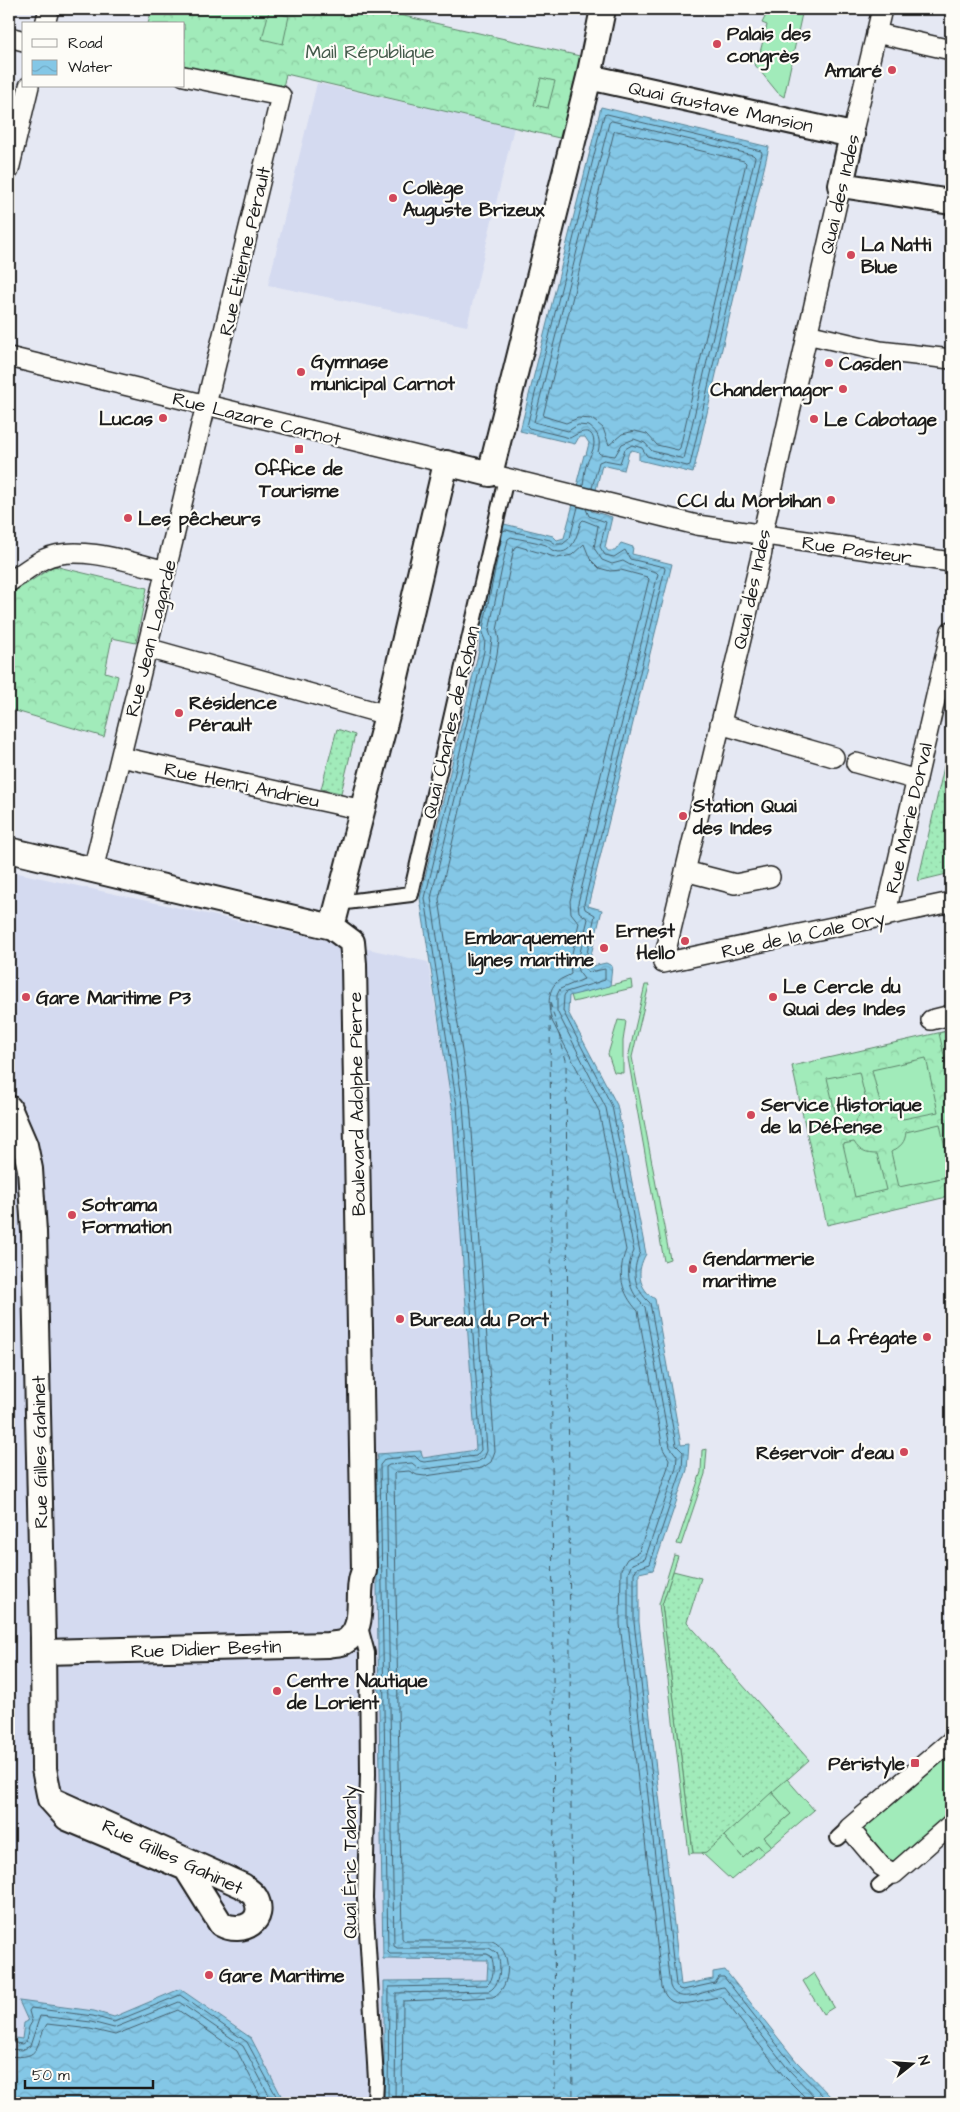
<svg xmlns="http://www.w3.org/2000/svg" width="960" height="2112" font-family="'Architects Daughter',sans-serif">
	<defs>
		<pattern id="grass-dots" width="8" height="8" patternUnits="userSpaceOnUse" patternTransform="scale(1.25)"><rect width="8" height="8" fill="#a1ebba"/><path d="M2 2h.1M6 6h.1" fill="none" stroke="#8ac99f" stroke-width="1.8" stroke-linecap="round"/></pattern>
		<pattern id="forest-crowns" width="20" height="18" patternUnits="userSpaceOnUse" patternTransform="scale(1.25)"><rect width="20" height="18" fill="#a1ebba"/><path d="M2 6a3 3 0 1 1 6 0M12 15a3 3 0 1 1 6 0" fill="none" stroke="#8ac99f"/></pattern>
		<pattern id="water-waves" width="16" height="10" patternUnits="userSpaceOnUse" patternTransform="scale(1.25)"><rect width="16" height="10" fill="#84c7e6"/><path d="M0 5q4-4 8 0t8 0" fill="none" stroke="#71aac5"/></pattern>
	</defs>
	<rect width="100%" height="100%" fill="#e5e8f3"/>
	<filter id="ink" filterUnits="userSpaceOnUse"><feTurbulence type="fractalNoise" baseFrequency=".02" numOctaves="2"/><feDisplacementMap in="SourceGraphic" scale="10" xChannelSelector="R" yChannelSelector="G"/><feConvolveMatrix kernelMatrix="1 2 1 2 8 2 1 2 1" color-interpolation-filters="sRGB"/></filter>
	<g filter="url(#ink)">
		<!-- built -->
		<path fill="#d4daf0" d="M 317,83 L 514,127 L 467,326 L 268,285 Z
			M 9,871 L 428,962 L 452,1106 L 476,1451 L 422,1458 L 421,1451 L 377,1454 L 383,1959 L 488,1959 L 487,1980 L 384,1981 L 384,2103 L 285,2103 L 251,2038 L 180,1989 L 114,2017 L 94,2011 L 20,2002 L 28,2021 L 24,2024 L 22,2039 L 9,2037 Z"/>
		<!-- grass -->
		<path fill="url(#grass-dots)" stroke="#5e846b" d="M 337,729 L 355,735 L 341,793 L 321,789 Z
			M 951,736 L 951,873 L 918,881 Z
			M 673,1571 L 701,1578 L 687,1622 L 809,1760 L 706,1853 L 693,1853 L 662,1605 Z"/>
		<!-- forest -->
		<path fill="url(#forest-crowns)" stroke="#5e846b" d="M 152,9 L 373,9 L 593,59 L 572,141 L 286,74 L 281,96 L 184,76 L 184,24 L 148,24 Z
			M 54,566 L 147,588 L 136,643 L 112,638 L 105,672 L 118,676 L 104,737 L 9,709 L 9,595 Z
			M 951,1030 L 951,1196 L 827,1225 L 792,1066 Z
			M 772,1792 L 791,1814 L 764,1837 L 772,1846 L 764,1852 L 758,1845 L 743,1858 L 724,1836 Z"/>
		<!-- garden -->
		<path fill="#a1ebba" stroke="#5e846b" d="M 769,9 L 803,9 L 784,97 L 778,93 L 751,60 L 758,60 L 767,25 L 762,23 Z
			M 269,11 L 289,16 L 283,44 L 262,39 Z
			M 541,78 L 555,81 L 548,108 L 534,105 Z
			M 631,980 L 632,988 L 573,1002 L 571,995 Z
			M 645,985 L 649,985 L 632,1057 L 670,1259 L 664,1261 L 628,1058 Z
			M 618,1020 L 626,1021 L 623,1041 L 623,1073 L 614,1072 L 608,1054 Z
			M 951,1030 L 951,1086 L 939,1033 Z
			M 926,1058 L 938,1112 L 903,1119 C 897,1110 892,1107 881,1107 L 872,1070 Z
			M 859,1072 L 868,1109 L 860,1114 L 851,1130 L 840,1132 L 827,1078 Z
			M 940,1124 L 951,1176 L 899,1187 L 891,1152 C 901,1146 905,1143 906,1132 Z
			M 854,1142 C 860,1152 866,1154 877,1154 L 886,1190 L 855,1197 L 843,1144 Z
			M 707,1449 L 705,1474 L 681,1545 L 677,1544 L 701,1472 L 702,1450 Z
			M 674,1555 L 678,1556 L 662,1605 L 693,1853 L 689,1854 L 659,1604 Z
			M 951,1750 L 951,1812 L 892,1863 L 862,1827 Z
			M 787,1779 L 814,1810 L 772,1846 L 764,1837 L 791,1814 L 772,1792 Z
			M 724,1836 L 743,1858 L 758,1845 L 764,1852 L 731,1880 L 702,1853 L 706,1852 Z
			M 814,1973 L 834,2007 L 823,2014 L 803,1981 Z"/>
		<!-- water -->
		<path fill="url(#water-waves)" stroke="#5a8395" d="M 601,107 L 769,147 L 693,473 L 639,460 L 639,452 L 632,450 L 629,452 L 624,470 L 602,465 L 591,511 L 612,517 L 605,547 L 608,551 L 615,551 L 621,543 L 633,547 L 632,554 L 672,564 L 588,906 L 602,910 L 588,967 L 606,963 L 612,966 L 610,986 L 569,996 L 568,1012 L 617,1105 L 646,1254 C 636,1271 638,1288 655,1299 L 681,1445 L 689,1444 L 687,1470 L 653,1570 L 639,1573 L 639,1622 L 681,1985 L 713,1979 L 713,1972 L 725,1970 L 797,2062 L 831,2097 L 883,2100 L 886,2103 L 384,2103 L 384,1981 L 487,1980 L 488,1960 L 383,1959 L 375,1461 L 378,1460 L 377,1454 L 421,1451 L 423,1458 L 476,1450 L 452,1106 L 420,898 L 479,650 L 480,640 L 476,638 L 500,523 L 553,536 L 557,540 L 564,538 L 579,482 L 577,482 L 584,455 L 586,455 L 589,443 L 585,437 L 579,437 L 575,444 L 520,431 Z
			M 180,1989 L 251,2038 L 285,2103 L 9,2103 L 9,2037 L 22,2039 L 24,2023 L 28,2021 L 19,2001 L 94,2011 L 114,2017 Z"/>
		<!-- pier -->
		<path fill="#e5e8f3" d="M 9,2037 L 16,2038 L 16,2071 L 11,2103 L 9,2103 Z"/>
		<g fill="none" stroke-linecap="round" stroke-linejoin="round">
			<!-- shore -->
			<path stroke="#46606d" stroke-width="1" d="M 612,121 L 753,155 L 755,157 L 684,459 L 652,451 L 645,443 L 634,439 L 622,444 L 615,456 L 600,454 L 598,452 C 601,441 599,433 589,426 L 578,425 L 568,431 L 534,422 L 609,123 Z
				M 617,131 L 744,161 L 746,163 L 680,448 L 678,450 L 657,445 L 647,434 L 635,431 L 622,434 L 609,445 L 603,428 L 592,419 L 578,418 L 566,423 L 543,416 L 614,132 Z
				M 583,486 C 584,479 584,473 586,466 C 588,459 594,451 594,443 C 593,425 578,433 570,438 L 529,428 L 527,426 L 604,115 L 607,114 L 761,151 L 762,153 L 690,465 L 687,466 L 647,456 L 642,448 L 632,445 L 625,449 L 620,463 L 604,460 L 599,462 L 592,488
				M 586,509 L 589,516 L 606,522 L 600,547 L 605,555 L 614,557 L 625,550 L 630,559 L 664,567 L 665,569 L 584,904 L 585,909 L 595,915 L 584,968 L 589,972 L 605,969 L 605,980 L 566,992 L 564,996 L 563,1011 L 612,1106 L 640,1252 C 631,1273 634,1288 650,1303 L 676,1445 L 683,1452 L 682,1469 L 650,1564 L 637,1568 L 634,1573 L 634,1622 L 676,1985 L 679,1989 L 683,1990 L 715,1983 L 719,1977 L 724,1977 L 793,2065 L 827,2100 L 849,2103
				M 9,2042 L 22,2044 L 26,2041 L 29,2027 L 32,2022 L 29,2011 L 31,2008 L 93,2016 L 114,2022 L 180,1995 L 247,2042 L 280,2103
				M 9,2049 L 22,2050 L 30,2046 L 40,2016 L 91,2022 L 114,2028 L 179,2002 L 243,2046 L 273,2103
				M 9,2056 C 43,2060 34,2045 47,2024 L 90,2029 L 115,2035 L 178,2010 L 237,2051 L 264,2103
				M 388,2103 L 389,1987 L 487,1985 C 494,1980 495,1964 491,1956 L 487,1954 L 390,1954 L 388,1952 L 380,1465 L 385,1459 L 415,1456 L 420,1461 L 424,1462 L 476,1456 L 481,1450 L 457,1106 L 425,898 L 484,651 L 485,640 L 482,633 L 503,531 L 506,530 L 550,540 L 556,544 L 563,544 L 570,538 L 578,507
				M 395,2103 L 396,1993 L 489,1991 C 501,1985 502,1964 497,1953 L 489,1948 L 397,1948 L 394,1946 L 386,1467 L 389,1465 L 412,1463 L 418,1468 L 424,1469 L 477,1462 L 484,1458 L 487,1451 L 463,1105 L 431,898 L 490,653 L 492,639 L 489,631 L 508,539 L 511,537 C 522,540 535,541 546,545 C 549,547 549,548 552,550 C 572,559 577,535 581,522 L 583,520 L 598,526 L 594,548 L 602,560 L 612,564 L 623,561 L 630,565 L 656,572 L 658,574 L 578,903 L 579,912 L 588,919 L 577,965 L 578,971 L 584,979 L 560,989 L 557,995 L 557,1011 L 606,1108 L 634,1251 C 624,1272 628,1291 645,1307 L 670,1447 L 677,1456 L 676,1468 L 645,1559 L 632,1564 L 628,1573 L 628,1623 L 670,1986 C 677,2008 710,1988 724,1987 L 789,2070 L 821,2103
				M 402,2103 L 403,2001 L 493,1997 C 512,1988 513,1949 492,1941 L 404,1941 L 402,1938 L 394,1474 L 396,1472 L 409,1471 L 417,1475 L 425,1476 L 482,1468 L 491,1462 L 495,1451 L 470,1104 L 439,899 L 497,654 L 499,640 L 497,630 L 514,548 L 517,546 L 558,558 L 572,555 L 584,544 L 590,559 L 599,568 L 610,571 L 621,570 L 647,577 L 649,579 L 570,901 L 571,913 L 579,923 L 570,962 L 571,974 C 567,977 561,978 557,982 C 547,990 548,1010 552,1021 L 599,1111 L 626,1250 C 617,1273 621,1293 638,1311 L 663,1449 L 669,1459 L 668,1467 L 639,1552 L 627,1559 L 621,1569 L 620,1624 L 662,1987 C 670,2017 702,1997 722,1997 L 783,2075 L 811,2103"/>
			<!-- ferry -->
			<path stroke="#405863" stroke-width="1" stroke-dasharray="6 5" stroke-linecap="butt" d="M 550,1002 L 566,1060 L 573,2103
				M 550,1005 L 555,2103"/>
			<defs>
				<path id="pedestrian" d="M 338,903 L 411,894 L 506,478
					M 359,1623 L 367,1653 L 368,1774 L 365,1898 L 376,2080 L 375,2103
					M 838,1838 L 849,1828
					M 879,1886 L 894,1874"/>
				<path id="minor" d="M 45,24 L 49,9
					M 876,33 L 951,50
					M 9,37 L 24,41
					M 852,135 L 882,9
					M 9,170 L 29,86
					M 841,185 L 762,536 L 762,552 L 663,963 L 951,902
					M 807,334 L 880,351 L 951,359
					M 9,357 L 446,463
					M 490,474 L 697,525 L 951,562
					M 9,582 C 20,575 32,565 44,559 C 76,543 134,563 166,571
					M 147,648 L 387,715
					M 720,724 L 834,757
					M 121,757 L 363,810
					M 856,763 L 917,780
					M 93,870 L 281,96 L 184,76
					M 685,871 L 735,884 L 770,877
					M 885,917 L 951,631
					M 931,1020 L 951,1015
					M 951,1741 L 849,1828 L 881,1866 L 894,1874 L 951,1824"/>
				<path id="tertiary" d="M 589,77 L 852,135 L 841,185 L 951,202
					M 9,850 L 332,927 L 352,942 L 354,964 L 364,1571 C 354,1591 369,1629 344,1642 C 340,1644 333,1644 328,1645 L 44,1652
					M 332,927 L 387,715 L 446,463 L 490,474 L 589,77 L 603,9
					M 9,1108 L 25,1145 L 30,1169 L 34,1232 L 43,1638 L 44,1769 L 50,1799 L 67,1818 L 186,1868 L 221,1924 C 243,1936 268,1920 255,1897 C 253,1893 246,1889 243,1886 L 50,1799"/>
			</defs>
			<!-- pedestrian casing -->
			<use href="#pedestrian" stroke="#1c1c1c" stroke-width="18"/>
			<!-- minor casing -->
			<use href="#minor" stroke="#1c1c1c" stroke-width="22"/>
			<!-- tertiary casing -->
			<use href="#tertiary" stroke="#1c1c1c" stroke-width="28"/>
			<!-- pedestrian -->
			<use href="#pedestrian" stroke="#fdfcf7" stroke-width="14"/>
			<!-- minor -->
			<use href="#minor" stroke="#fdfcf7" stroke-width="19"/>
			<!-- tertiary -->
			<use href="#tertiary" stroke="#fdfcf7" stroke-width="24"/>
		</g>
	</g>
	<!-- markers -->
	<g fill="#d1495b" stroke="#fdfcf7" stroke-width="2">
		<circle cx="717" cy="44" r="5"/>
		<circle cx="892" cy="70" r="5"/>
		<circle cx="393" cy="198" r="5"/>
		<circle cx="851" cy="255" r="5"/>
		<circle cx="829" cy="363" r="5"/>
		<circle cx="301" cy="372" r="5"/>
		<circle cx="843" cy="389" r="5"/>
		<circle cx="163" cy="418" r="5"/>
		<circle cx="814" cy="419" r="5"/>
		<rect x="294" y="444" width="10" height="10" rx="2.5"/>
		<circle cx="831" cy="500" r="5"/>
		<circle cx="128" cy="518" r="5"/>
		<circle cx="179" cy="713" r="5"/>
		<circle cx="683" cy="816" r="5"/>
		<circle cx="685" cy="941" r="5"/>
		<circle cx="604" cy="948" r="5"/>
		<circle cx="26" cy="997" r="5"/>
		<circle cx="773" cy="997" r="5"/>
		<circle cx="751" cy="1115" r="5"/>
		<circle cx="72" cy="1215" r="5"/>
		<circle cx="693" cy="1269" r="5"/>
		<circle cx="400" cy="1319" r="5"/>
		<circle cx="927" cy="1337" r="5"/>
		<circle cx="904" cy="1452" r="5"/>
		<circle cx="277" cy="1691" r="5"/>
		<rect x="910" y="1758" width="10" height="10" rx="2.5"/>
		<circle cx="209" cy="1975" r="5"/>
	</g>
	<g text-anchor="middle" stroke-width="4.5" stroke-linejoin="round" paint-order="stroke">
		<!-- poi labels -->
		<g font-size="19" font-weight="bold" fill="#1c1c1c" stroke="#fdfcf7" text-anchor="start">
			<text x="727" y="40">Palais des<tspan x="727" dy="22">congrès</tspan></text>
			<text x="882" y="77" text-anchor="end">Amaré</text>
			<text x="403" y="194">Collège<tspan x="403" dy="22">Auguste Brizeux</tspan></text>
			<text x="861" y="251">La Natti<tspan x="861" dy="22">Blue</tspan></text>
			<text x="311" y="368">Gymnase<tspan x="311" dy="22">municipal Carnot</tspan></text>
			<text x="839" y="370">Casden</text>
			<text x="833" y="396" text-anchor="end">Chandernagor</text>
			<text x="153" y="425" text-anchor="end">Lucas</text>
			<text x="824" y="426">Le Cabotage</text>
			<text x="299" y="475" text-anchor="middle">Office de<tspan x="299" dy="22">Tourisme</tspan></text>
			<text x="821" y="507" text-anchor="end">CCI du Morbihan</text>
			<text x="138" y="525">Les pêcheurs</text>
			<text x="189" y="709">Résidence<tspan x="189" dy="22">Pérault</tspan></text>
			<text x="693" y="812">Station Quai<tspan x="693" dy="22">des Indes</tspan></text>
			<text x="675" y="937" text-anchor="end">Ernest<tspan x="675" dy="22">Hello</tspan></text>
			<text x="594" y="944" text-anchor="end">Embarquement<tspan x="594" dy="22">lignes maritime</tspan></text>
			<text x="783" y="993">Le Cercle du<tspan x="783" dy="22">Quai des Indes</tspan></text>
			<text x="36" y="1004">Gare Maritime P3</text>
			<text x="761" y="1111">Service Historique<tspan x="761" dy="22">de la Défense</tspan></text>
			<text x="82" y="1211">Sotrama<tspan x="82" dy="22">Formation</tspan></text>
			<text x="703" y="1265">Gendarmerie<tspan x="703" dy="22">maritime</tspan></text>
			<text x="410" y="1326">Bureau du Port</text>
			<text x="917" y="1344" text-anchor="end">La frégate</text>
			<text x="894" y="1459" text-anchor="end">Réservoir d'eau</text>
			<text x="287" y="1687">Centre Nautique<tspan x="287" dy="22">de Lorient</tspan></text>
			<text x="905" y="1770" text-anchor="end">Péristyle</text>
			<text x="219" y="1982">Gare Maritime</text>
		</g>
		<!-- park labels -->
		<g font-size="19" fill="#445a4b" stroke="#fdfcf7">
			<text x="370" y="58">Mail République</text>
		</g>
		<!-- street labels -->
		<g font-size="19" fill="#1c1c1c" stroke="#fdfcf7">
			<text transform="translate(721 106) rotate(12)" y="7">Quai Gustave Mansion</text>
			<text transform="translate(839 194) rotate(-77)" y="7">Quai des Indes</text>
			<text transform="translate(244 251) rotate(-77)" y="7">Rue Étienne Pérault</text>
			<text transform="translate(257 418) rotate(14)" y="7">Rue Lazare Carnot</text>
			<text transform="translate(857 549) rotate(8)" y="7">Rue Pasteur</text>
			<text transform="translate(751 589) rotate(-78)" y="7">Quai des Indes</text>
			<text transform="translate(150 638) rotate(-76)" y="7">Rue Jean Lagarde</text>
			<text transform="translate(450 722) rotate(-77)" y="7">Quai Charles de Rohan</text>
			<text transform="translate(242 784) rotate(12)" y="7">Rue Henri Andrieu</text>
			<text transform="translate(908 818) rotate(-77)" y="7">Rue Marie Dorval</text>
			<text transform="translate(803 934) rotate(-12)" y="7">Rue de la Cale Ory</text>
			<text transform="translate(356 1104) rotate(-91)" y="7">Boulevard Adolphe Pierre</text>
			<text transform="translate(39 1452) rotate(-91)" y="7">Rue Gilles Gahinet</text>
			<text transform="translate(206 1648) rotate(-2)" y="7">Rue Didier Bestin</text>
			<text transform="translate(173 1856) rotate(25)" y="7">Rue Gilles Gahinet</text>
			<text transform="translate(349 1862) rotate(-90)" y="7">Quai Éric Tabarly</text>
		</g>
	</g>
	<!-- margin -->
	<rect width="960" height="2112" fill="none" stroke="#fdfcf7" stroke-width="30"/>
	<rect x="15" y="15" width="930" height="2082" fill="none" stroke="#1c1c1c" stroke-width="2" filter="url(#ink)"/>
	<!-- legend -->
	<rect x="22" y="22" width="162" height="65" fill="#fdfcf7" stroke="#a3a29f"/>
	<rect x="32" y="39" width="25" height="8" fill="#fdfcf7" stroke="#a3a29f"/>
	<text x="68" y="48" font-size="15" fill="#1c1c1c">Road</text>
	<rect x="32" y="60" width="25" height="15" fill="url(#water-waves)" stroke="#a3a29f"/>
	<text x="68" y="72" font-size="15" fill="#1c1c1c">Water</text>
	<!-- north arrow -->
	<g transform="translate(912 2064) rotate(73)" stroke="#fdfcf7" stroke-width="4" paint-order="stroke">
	<path d="M0-4L9 19L0 12L-9 19Z" fill="#1c1c1c"/>
	<text y="-8" font-size="14" font-weight="bold" text-anchor="middle" fill="#1c1c1c">N</text>
	</g>
	<!-- scale -->
	<path d="M25 2080v8h128v-8" fill="none" stroke="#1c1c1c" stroke-width="2.5"/>
	<text x="32" y="2080" font-size="15" fill="#1c1c1c" stroke="#fdfcf7" stroke-width="4" paint-order="stroke">50 m</text>
</svg>
